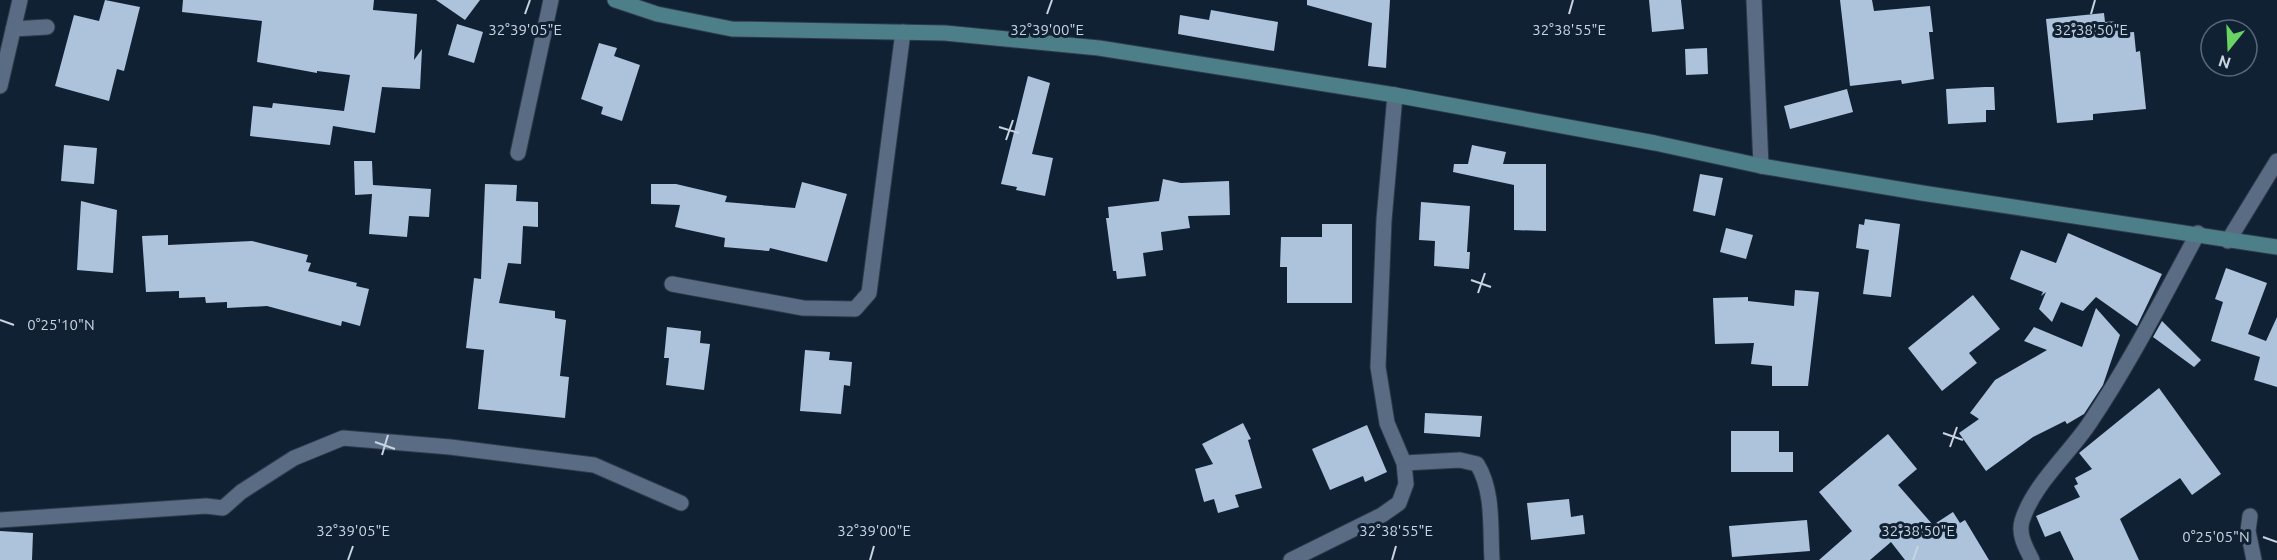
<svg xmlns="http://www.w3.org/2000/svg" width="2277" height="560" font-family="Ubuntu,sans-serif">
	<rect width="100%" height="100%" fill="#102134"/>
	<!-- building -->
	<path fill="#adc3dc" d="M 105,0 L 140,7 L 124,71 L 117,69 L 109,101 L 55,86 L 74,15 L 99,21 Z
		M 183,0 L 374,0 L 373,10 L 417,14 L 414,60 L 422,49 L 420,89 L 382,87 L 375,133 L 333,126 L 330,145 L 250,136 L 253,106 L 272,108 L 273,103 L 344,111 L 350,75 L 317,71 L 317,73 L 257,62 L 262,21 L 182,12 Z
		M 436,0 L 480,0 L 465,20 Z
		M 1307,0 L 1390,0 L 1386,68 L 1368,66 L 1372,23 L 1307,5 Z
		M 1649,0 L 1681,0 L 1684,29 L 1652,32 Z
		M 1840,0 L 1872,0 L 1874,11 L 1930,6 L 1933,32 L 1929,32 L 1934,79 L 1902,84 L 1901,80 L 1850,86 Z
		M 1211,10 L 1278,22 L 1274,51 L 1178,34 L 1180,15 L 1209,20 Z
		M 2104,13 L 2105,22 L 2118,21 L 2120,33 L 2134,32 L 2136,52 L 2140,51 L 2146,109 L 2093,114 L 2093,120 L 2057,123 L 2046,19 Z
		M 457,24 L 483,32 L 474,63 L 448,55 Z
		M 599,43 L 617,48 L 614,56 L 640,65 L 622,121 L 601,114 L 603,107 L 581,99 Z
		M 1707,48 L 1708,74 L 1686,75 L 1685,49 Z
		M 1028,76 L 1050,83 L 1032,154 L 1053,158 L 1045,196 L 1016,190 L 1017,187 L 1001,184 Z
		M 1985,87 L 1994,87 L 1995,110 L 1986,110 L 1986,122 L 1948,124 L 1946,89 Z
		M 1847,89 L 1853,112 L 1790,129 L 1784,106 Z
		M 64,145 L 97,148 L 94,184 L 61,181 Z
		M 1472,145 L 1506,152 L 1503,164 L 1546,164 L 1546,231 L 1514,230 L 1514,185 L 1453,172 L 1454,164 L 1468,164 Z
		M 354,161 L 372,161 L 373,185 L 431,189 L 429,217 L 409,216 L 407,237 L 369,234 L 372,194 L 355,195 Z
		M 1700,174 L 1723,178 L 1715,216 L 1693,211 Z
		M 1163,179 L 1181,183 L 1229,181 L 1230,215 L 1188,216 L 1190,228 L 1161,232 L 1163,250 L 1143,253 L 1146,276 L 1117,279 L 1116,271 L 1113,271 L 1106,218 L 1109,218 L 1108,207 L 1159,201 Z
		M 802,182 L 847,194 L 827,262 L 770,248 L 769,251 L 724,247 L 725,238 L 675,227 L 680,205 L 651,204 L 651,184 L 676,184 L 727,196 L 725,202 L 795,208 Z
		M 485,184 L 517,185 L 516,201 L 538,202 L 538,227 L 523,226 L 521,264 L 508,263 L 499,303 L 555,311 L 555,318 L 566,320 L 560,376 L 569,377 L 565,418 L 478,409 L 484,350 L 466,348 L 474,278 L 481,279 Z
		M 81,201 L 117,210 L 113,273 L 77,270 Z
		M 1421,202 L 1470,206 L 1467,252 L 1470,252 L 1469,269 L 1434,266 L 1435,241 L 1419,240 Z
		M 1865,219 L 1900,224 L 1891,297 L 1863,294 L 1869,250 L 1856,248 L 1859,224 L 1864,225 Z
		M 1322,224 L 1352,224 L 1352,303 L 1287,303 L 1287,267 L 1280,267 L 1281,237 L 1322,237 Z
		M 1726,228 L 1753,235 L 1746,259 L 1720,252 Z
		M 2068,233 L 2162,274 L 2137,326 L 2096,297 L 2083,311 L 2061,302 L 2052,322 L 2039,309 L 2046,292 L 2041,296 L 2043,292 L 2010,279 L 2021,250 L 2056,263 Z
		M 168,235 L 168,245 L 252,241 L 308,255 L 306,262 L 311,263 L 308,271 L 357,283 L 356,286 L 369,289 L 360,326 L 342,321 L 341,326 L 267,306 L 227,308 L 227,302 L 206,303 L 205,297 L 179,298 L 179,291 L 146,292 L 142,236 Z
		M 2226,268 L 2267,283 L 2248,334 L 2266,341 L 2277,317 L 2277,387 L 2254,380 L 2260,357 L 2211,341 L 2223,302 L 2215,299 Z
		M 1795,290 L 1819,292 L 1808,386 L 1772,386 L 1772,366 L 1751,364 L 1754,343 L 1715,344 L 1713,298 L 1748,297 L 1748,301 L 1794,306 Z
		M 1973,295 L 2000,329 L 1969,353 L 1977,363 L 1942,391 L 1908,348 Z
		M 2096,308 L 2120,335 L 2103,385 L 2084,414 L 2067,424 L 2065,421 L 2033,437 L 1986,471 L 1959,433 L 1979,419 L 1970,413 L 1995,380 L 2047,350 L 2024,341 L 2034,327 L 2082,347 Z
		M 2162,321 L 2201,360 L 2194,367 L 2153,337 Z
		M 667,327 L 701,331 L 700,343 L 710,344 L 704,390 L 666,385 L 669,358 L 664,358 Z
		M 805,350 L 830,352 L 829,360 L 852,362 L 850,386 L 844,385 L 841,414 L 800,411 Z
		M 2159,388 L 2221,474 L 2192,495 L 2180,478 L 2120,519 L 2139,560 L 2074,560 L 2060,531 L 2045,537 L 2036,516 L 2080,497 L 2074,486 L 2078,484 L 2075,478 L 2092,469 L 2079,453 Z
		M 1425,413 L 1482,416 L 1480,437 L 1424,433 Z
		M 1243,423 L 1251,439 L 1248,440 L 1262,488 L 1235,495 L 1239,507 L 1218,513 L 1214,499 L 1204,502 L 1195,469 L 1213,464 L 1202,444 Z
		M 1367,425 L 1387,472 L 1365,482 L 1363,476 L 1330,490 L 1312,449 Z
		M 1731,431 L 1779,431 L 1779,452 L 1793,452 L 1793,472 L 1731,472 Z
		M 1888,434 L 1917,469 L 1898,485 L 1933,525 L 1953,512 L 1960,523 L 1965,520 L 1989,560 L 1905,560 L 1891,542 L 1870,560 L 1819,560 L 1852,531 L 1819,492 Z
		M 1569,499 L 1571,517 L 1583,515 L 1585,534 L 1531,540 L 1527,503 Z
		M 1807,520 L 1810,551 L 1732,557 L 1729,526 Z
		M 0,531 L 33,533 L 32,560 L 0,560 Z"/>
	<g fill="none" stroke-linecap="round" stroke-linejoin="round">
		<defs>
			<path id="street" d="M 1754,0 L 1761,166
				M 13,29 L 47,27
				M 0,86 L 20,0
				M 518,153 L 551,0
				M 2228,241 L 2277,161
				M 672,284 L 803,308 L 855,309 L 869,293 L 903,32
				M 1404,463 L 1460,460 L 1477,464 C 1494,491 1490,529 1492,560
				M 2250,516 L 2248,531 L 2254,560
				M 0,520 L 206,506 L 223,508 L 241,492 L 294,458 L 343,438 L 450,447 L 594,465 L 681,503
				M 1291,560 L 1382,515 L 1399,503 L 1406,484 L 1404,463 L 1387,423 L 1378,367 L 1384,220 L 1395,95
				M 2032,560 C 2026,548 2018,535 2022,521 C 2033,485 2068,455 2089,424 C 2130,363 2163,298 2198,233"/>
			<path id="secondary" d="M 615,0 L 657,14 L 732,29 L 945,33 L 1099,48 L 1395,95 L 1655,143 L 1761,166 L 1922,193 L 2277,247"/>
		</defs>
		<!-- street casing -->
		<use href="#street" stroke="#303a4b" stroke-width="17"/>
		<!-- secondary casing -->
		<use href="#secondary" stroke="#303a4b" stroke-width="17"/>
		<!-- street -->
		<use href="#street" stroke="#596c83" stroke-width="15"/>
		<!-- secondary -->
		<use href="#secondary" stroke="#4d7f89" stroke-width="15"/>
	</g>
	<!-- ticks -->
	<path fill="none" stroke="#c9d4e1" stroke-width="2" d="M 525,14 L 530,0M 1047,14 L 1052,0M 1569,14 L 1573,0M 2091,14 L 2095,0M 999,127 L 1019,133M 1006,140 L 1013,120M 1471,280 L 1491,287M 1478,293 L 1485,273M 0,320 L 14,325M 1943,433 L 1963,440M 375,442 L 395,449M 1950,447 L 1957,427M 382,455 L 388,435M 2263,537 L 2277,542M 348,560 L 353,546M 870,560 L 874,546M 1392,560 L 1396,546M 1913,560 L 1918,546"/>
	<g font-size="15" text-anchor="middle" fill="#c9d4e1" stroke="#102134" stroke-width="6" stroke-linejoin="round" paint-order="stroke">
		<text x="525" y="35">32°39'05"E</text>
		<text x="1047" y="35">32°39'00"E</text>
		<text x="1569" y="35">32°38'55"E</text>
		<text x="2091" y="35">32°38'50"E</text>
		<text x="61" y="330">0°25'10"N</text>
		<text x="353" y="536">32°39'05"E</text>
		<text x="874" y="536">32°39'00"E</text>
		<text x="1396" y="536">32°38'55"E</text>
		<text x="1918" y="536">32°38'50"E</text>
		<text x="2216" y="542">0°25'05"N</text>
	</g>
	<!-- north arrow -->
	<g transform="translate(2229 48) rotate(198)"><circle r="28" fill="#102134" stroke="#5a6979" stroke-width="1.5"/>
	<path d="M0-4.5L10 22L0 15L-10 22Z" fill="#69d364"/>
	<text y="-9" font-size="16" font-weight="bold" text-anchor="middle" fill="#c9d4e1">N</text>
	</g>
</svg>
